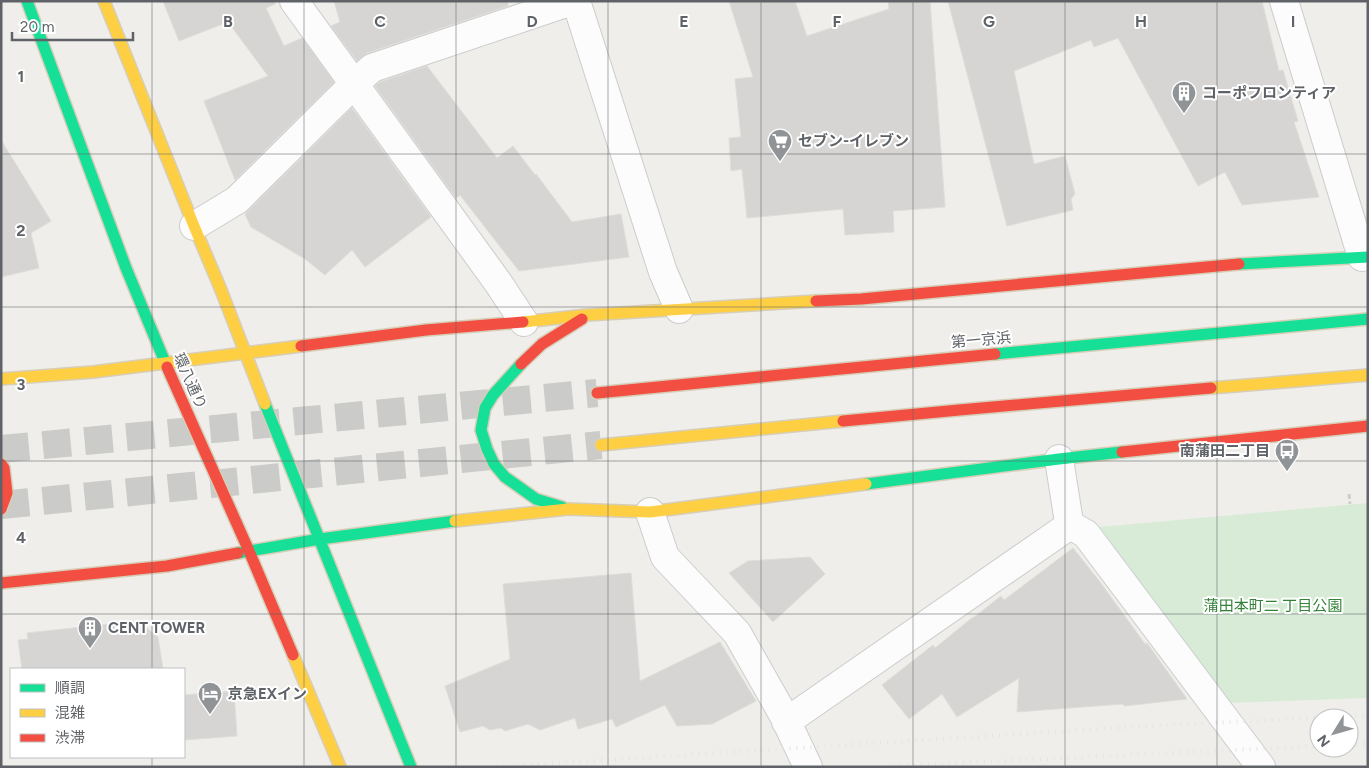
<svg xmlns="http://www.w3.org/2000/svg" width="1369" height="768" font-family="Figtree,'Noto Sans JP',sans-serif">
	<rect width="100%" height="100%" fill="#efeeea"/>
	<!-- green -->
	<path fill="#d8ebd6" d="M 1368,503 L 1368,698 L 1227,703 L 1100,527 Z"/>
	<!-- building -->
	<path fill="#d6d5d3" stroke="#deddd9" d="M 163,1 L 275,1 L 275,4 L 266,8 L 284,46 L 302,38 L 334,82 L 235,180 L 204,101 L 268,76 L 228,22 L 179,41 Z
		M 334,1 L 508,1 L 508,6 L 367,53 L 357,61 L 331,26 L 340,22 Z
		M 729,1 L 795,1 L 807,36 L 889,9 L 888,1 L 930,1 L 945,207 L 893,211 L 894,232 L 845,235 L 843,209 L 747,218 L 742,169 L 731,171 L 729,138 L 741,137 L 735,79 L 753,77 Z
		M 948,1 L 1262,1 L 1279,71 L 1283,70 L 1298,121 L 1294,122 L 1319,197 L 1242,205 L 1225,172 L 1198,186 L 1118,38 L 1094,47 L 1091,40 L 1014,71 L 1034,164 L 1065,156 L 1075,194 L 1071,199 L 1073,210 L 1007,226 Z
		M 427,66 L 497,158 L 513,146 L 535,175 L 536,174 L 572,222 L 621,214 L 629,257 L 519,271 L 460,195 L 456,198 L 375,86 L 380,82 Z
		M 352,108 L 431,217 L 365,267 L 352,250 L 325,275 L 305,259 L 251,227 L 245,214 Z
		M 1,140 L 51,221 L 31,233 L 39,268 L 1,277 Z
		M 1073,548 L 1100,582 L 1145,644 L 1147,643 L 1187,699 L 1125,706 L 1122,704 L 1017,712 L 1019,678 L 957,717 L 942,694 L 909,719 L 882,685 L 933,645 L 935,648 L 973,617 L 973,618 L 1001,596 L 1004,600 Z
		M 810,557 L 825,574 L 773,622 L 729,573 L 748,561 Z
		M 631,573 L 640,681 L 720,642 L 756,701 L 712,724 L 677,726 L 665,705 L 616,727 L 612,719 L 578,729 L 575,718 L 540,730 L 528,724 L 505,731 L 501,728 L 490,730 L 483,726 L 460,732 L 445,686 L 510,659 L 503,584 Z
		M 138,621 L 158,637 L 163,669 L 22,669 L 18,640 L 28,639 L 27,633 Z
		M 234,691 L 237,736 L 184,740 L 184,695 Z"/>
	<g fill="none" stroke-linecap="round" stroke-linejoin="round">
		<!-- highway-tunnel -->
		<path stroke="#cbcbca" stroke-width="28" stroke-dasharray="28 14" stroke-linecap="butt" d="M 1,449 L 597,393
			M 1,505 L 601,445"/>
		<defs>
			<path id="street" d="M 294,1 L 499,284 L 524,322
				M 576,1 L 663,272 L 679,309
				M 1284,1 L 1362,257
				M 194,226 L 237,200 L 354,84 L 372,68 L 572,1
				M 1059,459 L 1068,516 L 1070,525 L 1086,534 L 1261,767
				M 650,512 L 665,557 L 737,633 L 784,716 L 808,767
				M 786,722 L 1070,525"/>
			<path id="fast" d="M 27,1 L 126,268 L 167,367
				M 1239,264 L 1368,257
				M 995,354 L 1368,319
				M 521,364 L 493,395 L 485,408 L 481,430 L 487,449 L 494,464 L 505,477 L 536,499 L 562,507
				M 265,404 L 411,767
				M 866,484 L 1059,459 L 1122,452
				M 238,553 L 320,539 L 455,521"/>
			<path id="slow" d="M 104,1 L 194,226 L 221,290 L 265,404
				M 523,322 L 587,315 L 816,301
				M 1,379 L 93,372 L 301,346
				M 1211,388 L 1368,375
				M 601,445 L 843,421
				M 455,521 L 568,509 L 650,512 L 866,484
				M 293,655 L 340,767"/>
			<path id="jam" d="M 816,301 L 861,299 L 1239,264
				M 301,346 L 426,330 L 523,322
				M 521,364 L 542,344 L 582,319
				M 167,367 L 249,551 L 293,655
				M 597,393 L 995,354
				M 843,421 L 959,410 L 1211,388
				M 1122,452 L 1368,426
				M 1,464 L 4,468 L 7,493 L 1,509
				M 1,583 L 167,566 L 238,553"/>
		</defs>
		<!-- street casing -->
		<use href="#street" stroke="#cbcccc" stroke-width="30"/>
		<!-- fast casing -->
		<use href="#fast" stroke="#d7ceb8" stroke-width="14"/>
		<!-- slow casing -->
		<use href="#slow" stroke="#d7ceb8" stroke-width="14"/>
		<!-- jam casing -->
		<use href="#jam" stroke="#d7ceb8" stroke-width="14"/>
		<!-- path -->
		<path stroke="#cacfcc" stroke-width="3" stroke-dasharray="5 2.5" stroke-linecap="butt" d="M 1349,494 L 1350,504"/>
		<!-- street -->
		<use href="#street" stroke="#fdfcfc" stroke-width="28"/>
		<!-- fast -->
		<use href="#fast" stroke="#16e098" stroke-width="11"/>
		<!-- slow -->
		<use href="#slow" stroke="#ffcf43" stroke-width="11"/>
		<!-- jam -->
		<use href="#jam" stroke="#f24e42" stroke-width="11"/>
		<!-- rail -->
		<path stroke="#e4e4e4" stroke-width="4" stroke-dasharray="1 6" stroke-linecap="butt" d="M 1349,745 L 1368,744
			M 496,767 L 1148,726 L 1368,715
			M 872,767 L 1319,746"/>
	</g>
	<!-- grid -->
	<path fill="none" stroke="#5f6368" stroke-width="1" stroke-opacity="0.55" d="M 152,1 L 152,669M 304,1 L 304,767M 456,1 L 456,767M 608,1 L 608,767M 761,1 L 761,767M 913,1 L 913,767M 1065,1 L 1065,767M 1217,1 L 1217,767M 1,154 L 1368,154M 1,307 L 1368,307M 1,461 L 1368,461M 1,614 L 1368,614M 152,757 L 152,767"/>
	<!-- icons -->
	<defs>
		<symbol id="building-pin" viewBox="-11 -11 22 30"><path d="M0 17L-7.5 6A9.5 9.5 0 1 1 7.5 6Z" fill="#919496" stroke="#fff"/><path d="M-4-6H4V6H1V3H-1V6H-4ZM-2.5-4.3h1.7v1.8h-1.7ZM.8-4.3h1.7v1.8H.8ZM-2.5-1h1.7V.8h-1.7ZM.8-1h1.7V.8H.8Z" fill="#fff"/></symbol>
		<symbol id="supermarket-pin" viewBox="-11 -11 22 30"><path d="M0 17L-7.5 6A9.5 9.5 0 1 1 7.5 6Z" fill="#919496" stroke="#fff"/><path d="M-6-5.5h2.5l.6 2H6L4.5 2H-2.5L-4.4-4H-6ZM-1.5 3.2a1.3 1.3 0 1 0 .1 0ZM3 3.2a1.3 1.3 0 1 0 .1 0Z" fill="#fff"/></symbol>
		<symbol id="bus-pin" viewBox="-11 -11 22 30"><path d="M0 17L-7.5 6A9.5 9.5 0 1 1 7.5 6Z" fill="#919496" stroke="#fff"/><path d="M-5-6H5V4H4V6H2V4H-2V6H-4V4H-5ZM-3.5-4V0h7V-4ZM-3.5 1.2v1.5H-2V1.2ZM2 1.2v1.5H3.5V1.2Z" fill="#fff"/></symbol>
		<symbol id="hotel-pin" viewBox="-11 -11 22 30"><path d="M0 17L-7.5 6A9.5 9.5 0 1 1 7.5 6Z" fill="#919496" stroke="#fff"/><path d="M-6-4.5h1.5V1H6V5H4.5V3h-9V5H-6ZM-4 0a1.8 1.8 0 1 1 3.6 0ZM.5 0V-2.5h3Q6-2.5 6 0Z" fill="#fff"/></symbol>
	</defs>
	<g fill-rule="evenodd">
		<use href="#building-pin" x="1170" y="79" width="28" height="38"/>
		<use href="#supermarket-pin" x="766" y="127" width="28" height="38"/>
		<use href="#bus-pin" x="1273" y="437" width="28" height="38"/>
		<use href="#building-pin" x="76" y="614" width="28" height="38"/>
		<use href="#hotel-pin" x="196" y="680" width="28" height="38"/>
	</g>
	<g text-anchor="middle" stroke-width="4" stroke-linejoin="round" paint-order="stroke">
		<!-- poi labels -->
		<g font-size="15" font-weight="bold" fill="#5f6368" stroke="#fff" text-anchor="start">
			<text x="1202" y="98">コーポフロンティア</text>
			<text x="798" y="146">セブン-イレブン</text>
			<text x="1270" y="456" text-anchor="end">南蒲田二丁目</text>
			<text x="108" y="633">CENT TOWER</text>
			<text x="228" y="699">京急EXイン</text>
		</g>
		<!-- street labels -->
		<g font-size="15" fill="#5f6368" stroke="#fff">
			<text transform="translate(981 340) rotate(-5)" y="5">第一京浜</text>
			<text transform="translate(190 381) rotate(66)" y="5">環八通り</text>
		</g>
		<!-- park labels -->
		<g font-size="15" fill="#348238" stroke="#fff">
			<text x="1273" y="611">蒲田本町二 丁目公園</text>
		</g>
	</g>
	<g font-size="16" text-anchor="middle" font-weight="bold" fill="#5f6368" stroke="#fff" stroke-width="4" stroke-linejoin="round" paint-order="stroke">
		<text x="228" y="27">B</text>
		<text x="380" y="27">C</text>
		<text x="532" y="27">D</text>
		<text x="684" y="27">E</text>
		<text x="837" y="27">F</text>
		<text x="989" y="27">G</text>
		<text x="1141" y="27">H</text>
		<text x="1293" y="27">I</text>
		<text x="21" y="82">1</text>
		<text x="21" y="236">2</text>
		<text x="21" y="390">3</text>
		<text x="21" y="543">4</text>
	</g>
	<!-- border -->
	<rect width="1369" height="768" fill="none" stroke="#5f6368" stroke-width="5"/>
	<!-- legend -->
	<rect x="10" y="668" width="175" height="90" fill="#ffffff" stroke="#bfc1c3"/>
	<rect x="20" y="684" width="25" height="8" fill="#16e098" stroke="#bfc1c3"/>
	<text x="55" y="693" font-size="15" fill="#5f6368">順調</text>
	<rect x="20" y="709" width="25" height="8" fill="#ffcf43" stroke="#bfc1c3"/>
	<text x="55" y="718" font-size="15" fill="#5f6368">混雑</text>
	<rect x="20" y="734" width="25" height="8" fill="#f24e42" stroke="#bfc1c3"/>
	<text x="55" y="743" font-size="15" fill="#5f6368">渋滞</text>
	<!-- north arrow -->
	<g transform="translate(1334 733) rotate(233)"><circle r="24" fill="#ffffff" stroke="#bfc1c3"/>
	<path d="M0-4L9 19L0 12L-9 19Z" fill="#919496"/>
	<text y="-8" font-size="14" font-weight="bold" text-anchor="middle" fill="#5f6368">N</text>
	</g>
	<!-- scale -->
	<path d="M12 32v8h121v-8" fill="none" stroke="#5f6368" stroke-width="2.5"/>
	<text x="20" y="32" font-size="15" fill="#5f6368" stroke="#ffffff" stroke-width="4" paint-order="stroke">20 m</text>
</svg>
